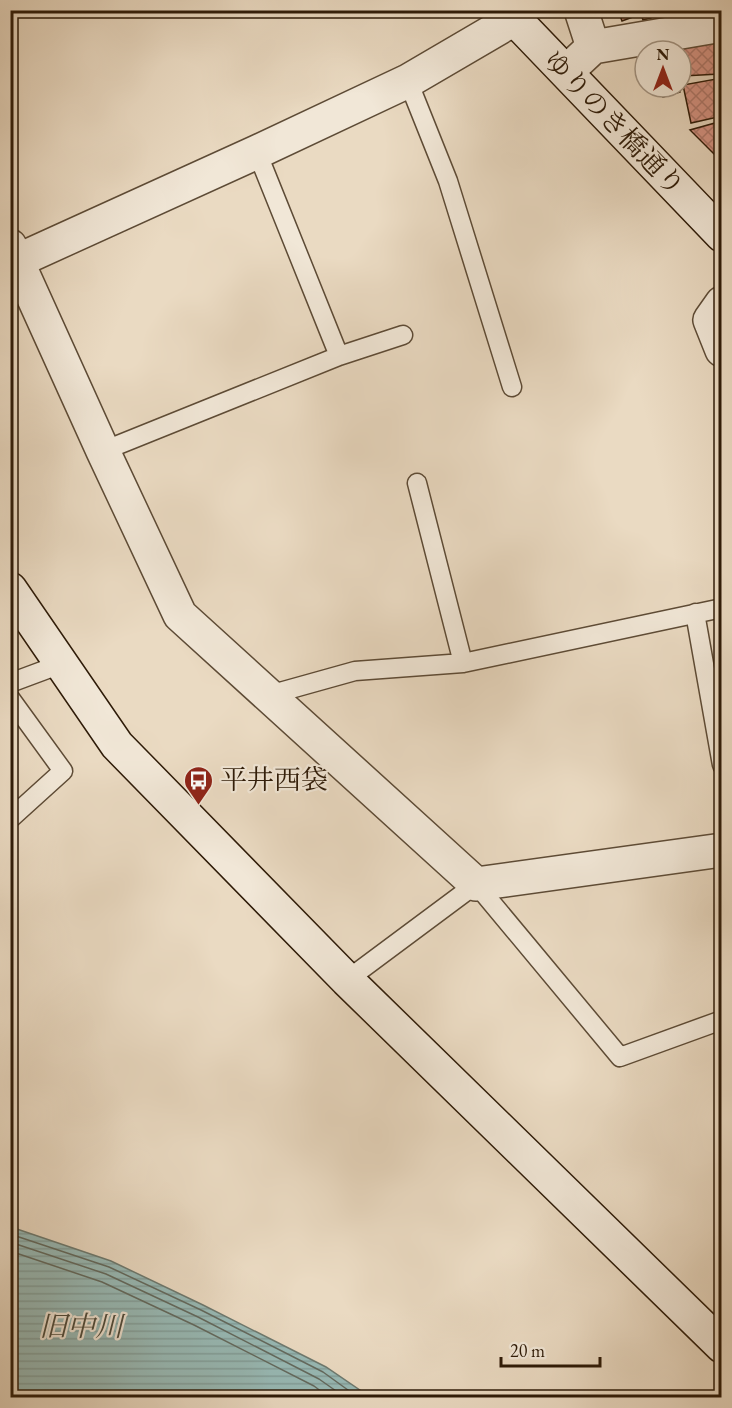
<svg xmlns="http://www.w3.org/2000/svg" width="732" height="1408" font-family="'EB Garamond','Noto Serif JP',serif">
	<defs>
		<pattern id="water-rules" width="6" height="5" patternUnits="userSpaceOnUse" patternTransform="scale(1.5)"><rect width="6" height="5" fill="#98bab6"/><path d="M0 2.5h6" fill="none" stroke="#839f9b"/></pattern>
		<pattern id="building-cross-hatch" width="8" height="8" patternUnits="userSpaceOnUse" patternTransform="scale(1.5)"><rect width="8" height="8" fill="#d89586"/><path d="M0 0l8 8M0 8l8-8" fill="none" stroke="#b0796c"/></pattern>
	</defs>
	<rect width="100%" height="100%" fill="#eadac2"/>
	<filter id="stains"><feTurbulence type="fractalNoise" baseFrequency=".00333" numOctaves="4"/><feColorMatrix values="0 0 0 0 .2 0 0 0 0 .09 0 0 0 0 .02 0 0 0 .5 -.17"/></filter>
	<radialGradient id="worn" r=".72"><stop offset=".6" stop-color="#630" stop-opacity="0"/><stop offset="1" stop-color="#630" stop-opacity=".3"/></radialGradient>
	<!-- water -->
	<path fill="url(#water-rules)" stroke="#6e7a70" stroke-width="1.5" d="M 11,1227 L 111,1261 L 203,1305 L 326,1367 L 370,1397 L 11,1397 Z"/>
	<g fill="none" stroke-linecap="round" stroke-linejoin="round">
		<!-- shore -->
		<path stroke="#636a5f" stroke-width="1.5" d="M 10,1234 L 109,1267 L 201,1310 L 323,1372 L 359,1398
			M 10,1242 L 106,1274 L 198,1317 L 319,1379 L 346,1398
			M 10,1251 L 102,1282 L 194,1325 L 314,1386 L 330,1398"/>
	</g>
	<!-- building -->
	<path fill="url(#building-cross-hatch)" stroke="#2e1b08" stroke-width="1.5" d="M 618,10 L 651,10 L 649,11 L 651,18 L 643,20 L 641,14 L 622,21 Z
		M 717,41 L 719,74 L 683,76 L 681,51 L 674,51 L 674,43 Z
		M 645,51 L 645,76 L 643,77 L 636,53 Z
		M 716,79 L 721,109 L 717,110 L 718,117 L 691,123 L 683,85 Z
		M 652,87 L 679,87 L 680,92 L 663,97 L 661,89 L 653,91 Z
		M 722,121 L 722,162 L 690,130 Z"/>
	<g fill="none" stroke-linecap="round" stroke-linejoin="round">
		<defs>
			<path id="lane" d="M 408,81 L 448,181 L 512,387
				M 339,356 L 403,335
				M 103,451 L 339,356 L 257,152
				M 417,483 L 463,663
				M 695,613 L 722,765
				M 10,683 L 61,664
				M 269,695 L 355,671 L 463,663 L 722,608
				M 10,698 L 63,771 L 10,819
				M 347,980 L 476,884 L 620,1057 L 722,1020"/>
			<path id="street" d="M 593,47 L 722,25
				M 578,61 L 593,47 L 581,10
				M 10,246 L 17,261 L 257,152 L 408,81 L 514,19
				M 10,265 L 17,261 L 103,451 L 180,615 L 476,884 L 722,850
				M 722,303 L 710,320 L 722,350"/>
			<path id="secondary" d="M 506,10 L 722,235
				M 10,589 L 117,745 L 347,980 L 722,1346"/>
		</defs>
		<!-- lane casing -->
		<use href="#lane" stroke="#5d4b36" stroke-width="21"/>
		<!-- street casing -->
		<use href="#street" stroke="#5d4b36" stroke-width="36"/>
		<!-- secondary casing -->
		<use href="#secondary" stroke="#2e1b08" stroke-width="36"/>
		<!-- lane -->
		<use href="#lane" stroke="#f1e7d7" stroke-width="18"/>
		<!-- street -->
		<use href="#street" stroke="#f1e7d7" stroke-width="33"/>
		<!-- secondary -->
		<use href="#secondary" stroke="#f1e7d7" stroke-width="33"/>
	</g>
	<!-- icons -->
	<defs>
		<symbol id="bus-pin" viewBox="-11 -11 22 30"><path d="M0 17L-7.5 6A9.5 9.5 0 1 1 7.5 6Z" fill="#8f2418" stroke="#f1e7d7"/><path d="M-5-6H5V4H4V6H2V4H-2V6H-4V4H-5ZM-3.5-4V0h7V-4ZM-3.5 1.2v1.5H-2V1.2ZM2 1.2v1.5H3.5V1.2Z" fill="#fff"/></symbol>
	</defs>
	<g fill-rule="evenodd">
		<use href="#bus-pin" x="182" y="764" width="33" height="45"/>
	</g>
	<g text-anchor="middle" stroke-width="4.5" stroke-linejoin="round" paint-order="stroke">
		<!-- street labels -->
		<g font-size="27" fill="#2e1b08" stroke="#f1e7d7">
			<text transform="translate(614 123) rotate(46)" y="9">ゆりのき橋通り</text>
		</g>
		<!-- poi labels -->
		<g font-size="27" fill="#2e1b08" stroke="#f1e7d7" text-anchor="start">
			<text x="220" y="789">平井西袋</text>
		</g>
		<!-- water labels -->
		<g font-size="28" font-style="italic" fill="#4e4b3c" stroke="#f1e7d7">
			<text x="81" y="1336">旧中川</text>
		</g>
	</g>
	<!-- margin -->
	<rect width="732" height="1408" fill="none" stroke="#eadac2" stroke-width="36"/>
	<rect x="12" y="12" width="708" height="1384" fill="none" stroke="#2e1b08" stroke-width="3"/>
	<rect x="18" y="18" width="696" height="1372" fill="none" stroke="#2e1b08" stroke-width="1.5"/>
	<!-- north arrow -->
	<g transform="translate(663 69)"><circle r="28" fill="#f1e7d7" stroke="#a39584" stroke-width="1.5"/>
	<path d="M0-4.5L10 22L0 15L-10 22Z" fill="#8f2418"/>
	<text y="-9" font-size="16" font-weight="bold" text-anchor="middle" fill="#2e1b08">N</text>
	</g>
	<!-- scale -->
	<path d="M501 1357v9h99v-9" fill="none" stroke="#2e1b08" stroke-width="3"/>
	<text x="510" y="1357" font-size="18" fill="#2e1b08" stroke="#f1e7d7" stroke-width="4.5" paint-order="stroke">20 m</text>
	<rect width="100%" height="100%" filter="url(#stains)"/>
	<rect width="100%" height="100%" fill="url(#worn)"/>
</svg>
